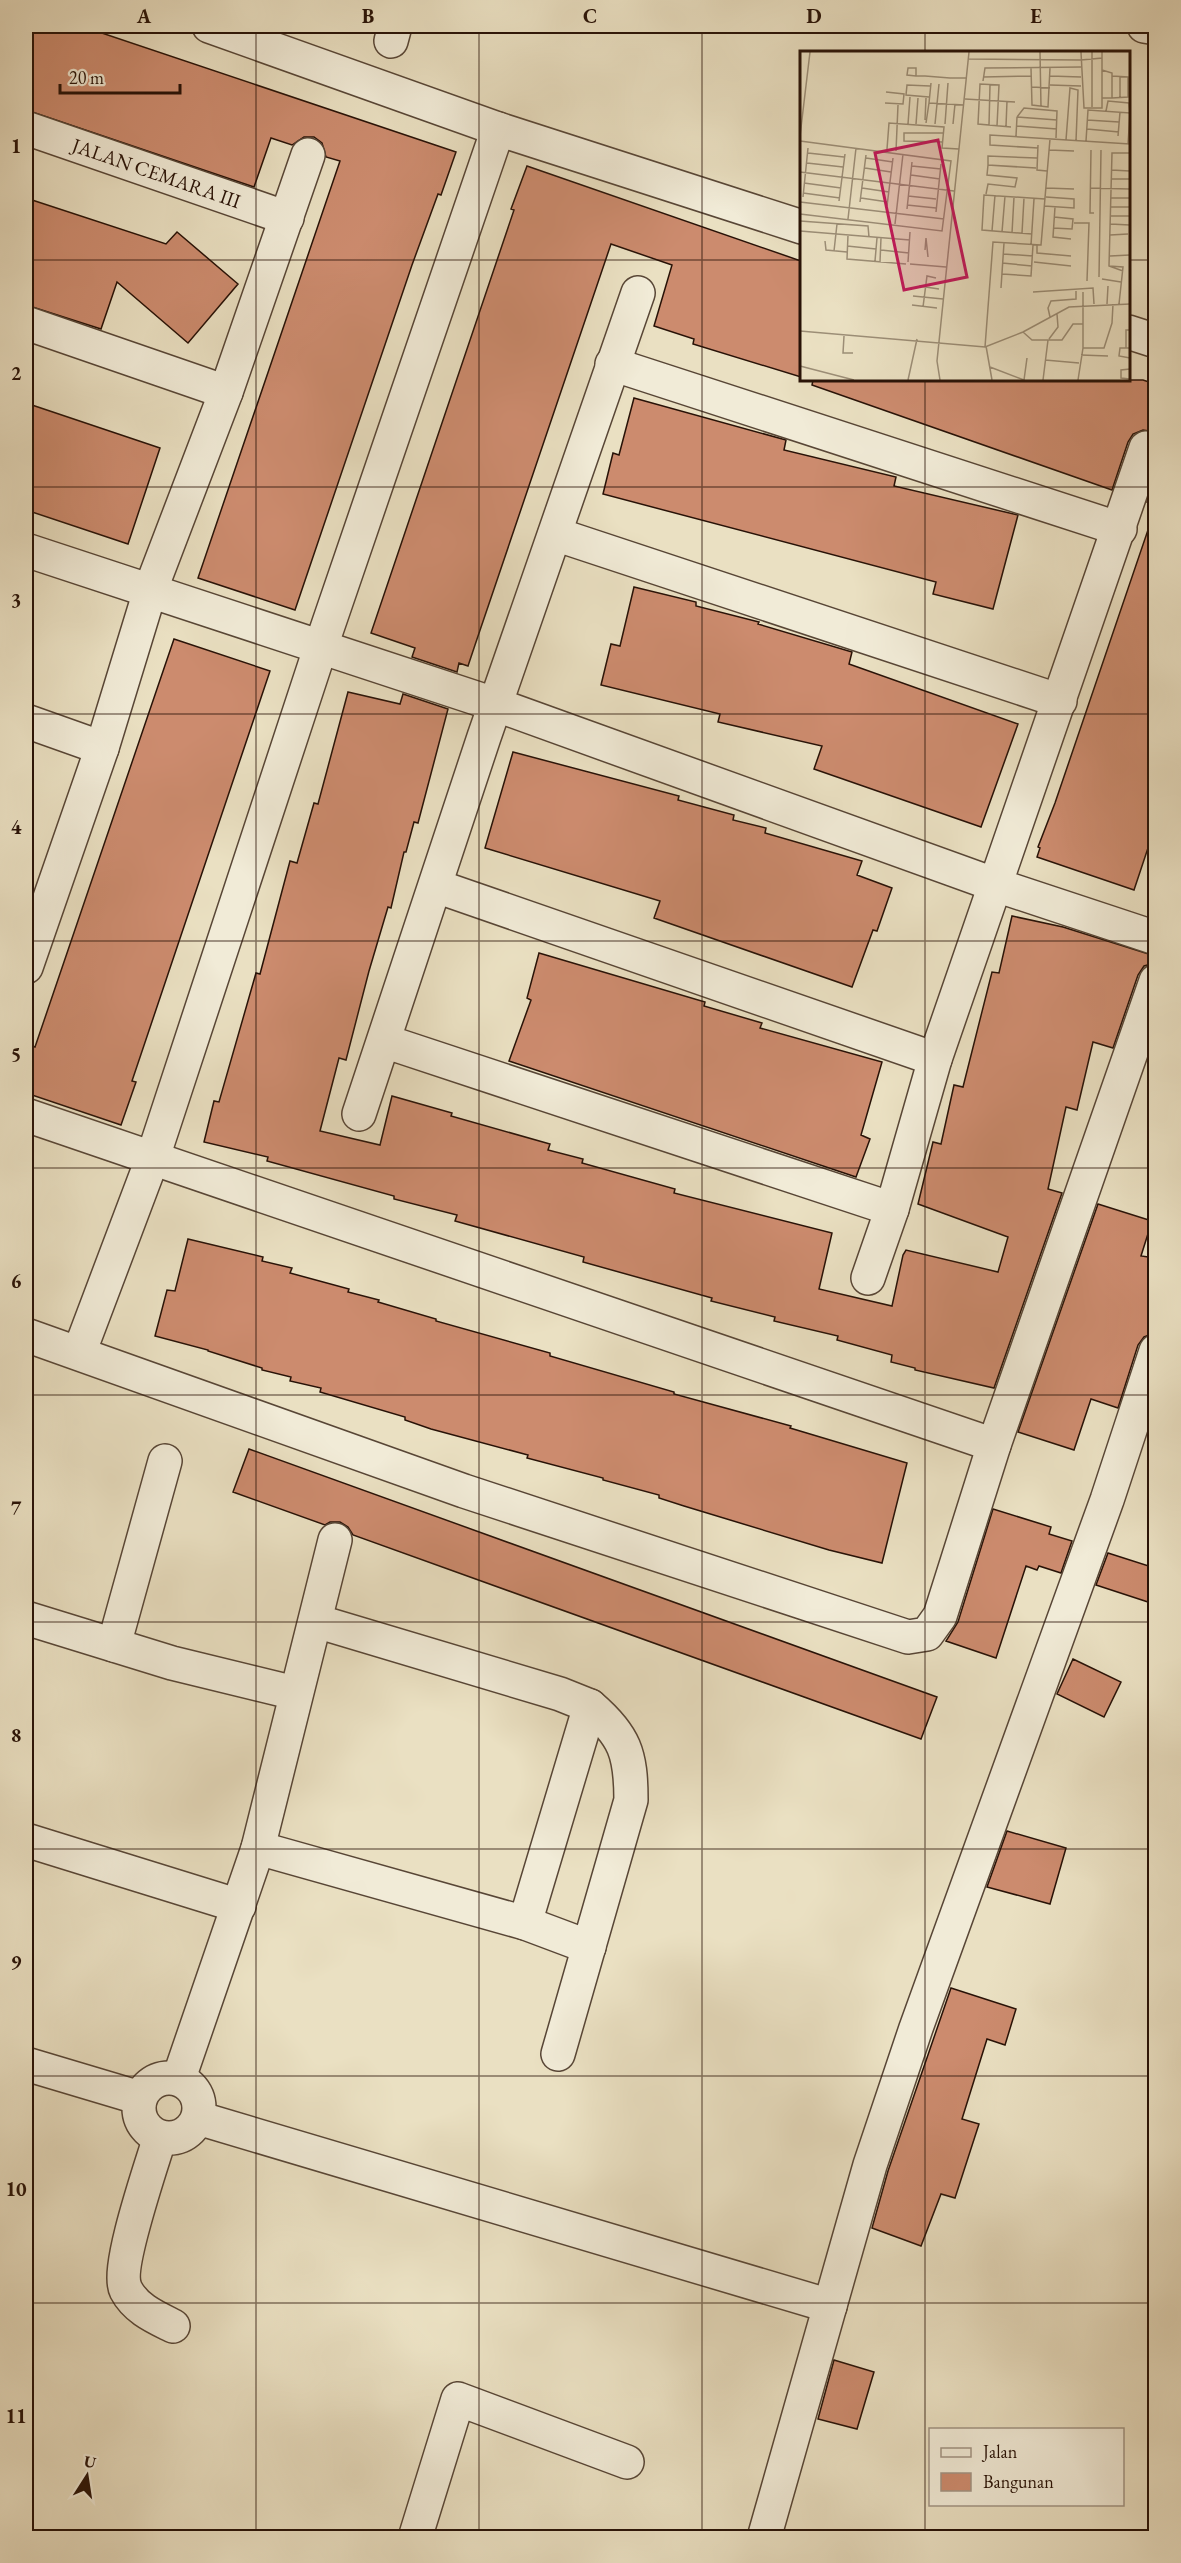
<svg xmlns="http://www.w3.org/2000/svg" width="1181" height="2563" font-family="'EB Garamond',serif">
	<rect width="100%" height="100%" fill="#eae0c2"/>
	<filter id="stains"><feTurbulence type="fractalNoise" baseFrequency=".00333" numOctaves="4"/><feColorMatrix values="0 0 0 0 .2 0 0 0 0 .09 0 0 0 0 .02 0 0 0 .5 -.17"/></filter>
	<radialGradient id="worn" r=".72"><stop offset=".6" stop-color="#630" stop-opacity="0"/><stop offset="1" stop-color="#630" stop-opacity=".3"/></radialGradient>
	<!-- building -->
	<path fill="#cc8b6e" stroke="#281207" stroke-width="1.5" d="M 26,26 L 81,26 L 456,152 L 441,195 L 438,194 L 412,265 L 295,610 L 198,578 L 340,161 L 326,157 L 322,143 L 314,137 L 304,137 L 292,145 L 271,138 L 254,187 L 26,110 Z
		M 527,166 L 801,261 L 801,377 L 693,344 L 694,339 L 654,326 L 672,265 L 611,244 L 475,645 L 468,666 L 459,663 L 457,672 L 412,657 L 415,648 L 371,633 L 514,210 L 511,209 Z
		M 26,198 L 166,244 L 177,232 L 238,284 L 188,343 L 117,282 L 101,329 L 26,305 Z
		M 813,380 L 1143,380 L 1155,384 L 1155,432 L 1143,430 L 1133,434 L 1128,442 L 1112,490 L 812,385 Z
		M 634,398 L 786,440 L 784,450 L 896,477 L 894,486 L 1018,515 L 993,609 L 933,594 L 936,582 L 603,494 L 613,453 L 619,455 Z
		M 26,403 L 160,448 L 128,544 L 26,510 Z
		M 1155,478 L 1155,505 L 1147,502 Z
		M 1150,524 L 1155,525 L 1155,827 L 1134,890 L 1037,857 L 1040,848 L 1038,847 L 1055,803 Z
		M 634,587 L 696,602 L 696,606 L 759,622 L 758,624 L 852,652 L 849,664 L 1018,724 L 981,827 L 814,769 L 822,746 L 718,722 L 720,714 L 601,685 L 611,644 L 620,646 Z
		M 174,639 L 270,671 L 132,1081 L 136,1082 L 121,1125 L 26,1093 L 26,1044 L 35,1047 Z
		M 348,692 L 400,704 L 403,694 L 448,709 L 418,823 L 414,822 L 406,852 L 404,852 L 391,908 L 388,907 L 369,971 L 346,1060 L 339,1058 L 320,1131 L 380,1145 L 392,1096 L 452,1113 L 451,1116 L 550,1144 L 548,1150 L 583,1159 L 582,1163 L 675,1189 L 674,1193 L 832,1233 L 819,1289 L 892,1306 L 903,1255 L 906,1250 L 998,1272 L 1008,1237 L 918,1204 L 933,1142 L 941,1144 L 954,1085 L 963,1087 L 992,972 L 999,973 L 1012,916 L 1063,927 L 1155,956 L 1155,963 L 1144,966 L 1138,975 L 1113,1048 L 1093,1042 L 1077,1110 L 1066,1107 L 1048,1189 L 1062,1193 L 994,1388 L 915,1370 L 915,1368 L 891,1362 L 892,1355 L 837,1340 L 838,1336 L 774,1321 L 775,1317 L 711,1301 L 712,1298 L 583,1262 L 584,1257 L 455,1221 L 457,1215 L 394,1199 L 394,1196 L 267,1161 L 268,1157 L 204,1142 L 214,1101 L 219,1102 L 256,973 L 260,974 L 290,861 L 297,863 L 314,803 L 318,804 Z
		M 513,752 L 679,796 L 678,800 L 734,815 L 733,820 L 766,828 L 765,833 L 862,861 L 857,875 L 892,888 L 877,931 L 873,930 L 852,987 L 654,918 L 660,901 L 485,848 Z
		M 539,953 L 705,1002 L 704,1006 L 762,1023 L 760,1028 L 882,1062 L 861,1135 L 870,1139 L 856,1177 L 509,1061 L 531,1000 L 527,998 Z
		M 1098,1204 L 1152,1221 L 1141,1256 L 1155,1258 L 1155,1333 L 1144,1337 L 1138,1345 L 1118,1408 L 1091,1399 L 1074,1450 L 1018,1432 Z
		M 188,1239 L 263,1257 L 262,1261 L 292,1268 L 290,1273 L 349,1289 L 348,1292 L 379,1300 L 378,1302 L 436,1319 L 436,1321 L 550,1353 L 550,1356 L 674,1392 L 674,1394 L 791,1426 L 790,1428 L 907,1463 L 882,1563 L 829,1550 L 684,1506 L 659,1498 L 659,1495 L 603,1480 L 603,1478 L 527,1458 L 528,1455 L 431,1429 L 405,1420 L 405,1417 L 320,1392 L 321,1388 L 290,1381 L 291,1377 L 262,1370 L 262,1368 L 208,1351 L 208,1350 L 155,1336 L 167,1290 L 175,1291 Z
		M 249,1449 L 937,1697 L 921,1739 L 353,1535 L 348,1527 L 340,1522 L 330,1522 L 325,1525 L 233,1492 Z
		M 993,1509 L 1051,1527 L 1049,1534 L 1072,1541 L 1061,1573 L 1039,1566 L 1037,1570 L 1026,1566 L 996,1658 L 946,1641 L 958,1622 Z
		M 1108,1553 L 1155,1568 L 1155,1578 L 1148,1602 L 1096,1585 Z
		M 1073,1659 L 1121,1682 L 1104,1717 L 1057,1694 Z
		M 1007,1831 L 1066,1848 L 1050,1904 L 987,1887 Z
		M 951,1988 L 1016,2009 L 1005,2045 L 987,2039 L 962,2119 L 979,2124 L 955,2198 L 941,2194 L 921,2246 L 872,2228 L 888,2171 Z
		M 834,2360 L 874,2372 L 857,2429 L 818,2419 Z"/>
	<g fill="none" stroke-linecap="round" stroke-linejoin="round">
		<defs>
			<g id="street">
				<path d="M 209,26 L 498,129 L 802,227"/>
				<path d="M 1144,26 L 1156,28"/>
				<path d="M 391,41 L 395,26"/>
				<path id="s1" d="M 26,128 L 287,218"/>
				<path d="M 26,323 L 226,392"/>
				<path d="M 1128,332 L 1156,341"/>
				<path d="M 612,364 L 1120,529"/>
				<path d="M 555,534 L 1060,701"/>
				<path d="M 26,550 L 497,705 L 996,885 L 1156,938"/>
				<path d="M 26,721 L 102,748"/>
				<path d="M 436,886 L 935,1059"/>
				<path d="M 26,967 L 102,748 L 150,591 L 226,392 L 308,155"/>
				<path d="M 384,1041 L 892,1209"/>
				<path d="M 359,1114 L 484,737 L 638,293"/>
				<path d="M 26,1115 L 994,1445"/>
				<path d="M 868,1278 L 892,1209 L 935,1059 L 1146,448"/>
				<path d="M 26,1335 L 464,1491 L 908,1637 L 927,1634 L 940,1616 L 994,1445 L 1156,981"/>
				<path d="M 79,1353 L 153,1157 L 320,649 L 498,129"/>
				<path d="M 26,1618 L 172,1663 L 295,1693"/>
				<path d="M 316,1621 L 560,1694 L 590,1706"/>
				<path d="M 114,1645 L 165,1461"/>
				<path d="M 26,1840 L 239,1906"/>
				<path d="M 258,1848 L 525,1923 L 589,1947"/>
				<path d="M 525,1923 L 590,1706 C 625,1736 631,1754 631,1800 L 558,2054"/>
				<path d="M 26,2064 L 140,2098"/>
				<circle cx="169" cy="2108" r="30"/>
				<path d="M 179,2078 L 258,1848 L 335,1540"/>
				<path d="M 198,2118 L 830,2306"/>
				<path d="M 160,2137 C 152,2164 115,2269 126,2290 C 136,2309 155,2317 173,2326"/>
				<path d="M 415,2538 L 458,2399 L 627,2462"/>
				<path d="M 764,2538 L 870,2165 L 916,2028 L 1107,1500 L 1156,1351"/>
			</g>
		</defs>
		<!-- street casing -->
		<use href="#street" stroke="#584636" stroke-width="36"/>
		<!-- street -->
		<use href="#street" stroke="#f1ebd7" stroke-width="33"/>
	</g>
	<!-- grid -->
	<path fill="none" stroke="#281207" stroke-width="1.5" stroke-opacity="0.55" d="M 256,26 L 256,2538M 479,26 L 479,2538M 702,26 L 702,2538M 925,26 L 925,52M 26,260 L 802,260M 1128,260 L 1156,260M 925,380 L 925,2538M 26,487 L 1156,487M 26,714 L 1156,714M 26,941 L 1156,941M 26,1168 L 1156,1168M 26,1395 L 1156,1395M 26,1622 L 1156,1622M 26,1849 L 1156,1849M 26,2076 L 1156,2076M 26,2303 L 1156,2303"/>
	<g text-anchor="middle" stroke-width="6" stroke-linejoin="round" paint-order="stroke">
		<!-- street labels -->
		<g font-size="20" fill="#281207" stroke="#f1ebd7">
			<text dy="7" stroke="none"><textPath href="#s1" startOffset="138">JALAN CEMARA III</textPath></text>
		</g>
	</g>
	<!-- overview -->
	<g transform="translate(800 51)">
		<rect width="330" height="330" fill="#eae0c2"/>
		<path fill="none" stroke="#9c8e77" stroke-width="1.5" d="M 240,1 L 241,56M 281,1 L 284,57 L 302,57 L 302,7M 292,1 L 292,56M 169,8 L 281,9 L 302,7 L 302,1M 231,17 L 232,54 L 248,56 L 250,17M 116,25 L 116,17 L 108,17 L 107,24 L 116,25 L 125,25 L 150,27 L 167,27M 250,25 L 281,26M 312,25 L 328,26 L 328,46 L 312,47M 183,26 L 231,25M 320,26 L 320,47M 183,30 L 185,17 L 281,16M 250,34 L 281,35M 232,36 L 250,37M 129,46 L 106,44 L 107,34 L 130,35M 302,47 L 312,47 L 312,22 L 302,19M 165,48 L 215,51M 85,52 L 103,53 L 104,43 L 86,41M 129,52 L 131,32M 217,66 L 224,57 L 257,60 L 256,87M 217,66 L 257,69M 125,69 L 126,47M 287,69 L 319,71M 126,72 L 129,52 L 164,54M 108,73 L 110,46M 116,73 L 118,47M 135,73 L 139,33M 145,73 L 148,32M 153,73 L 155,53M 189,74 L 190,34M 197,75 L 199,34 L 180,33 L 178,73 L 211,76M 206,75 L 207,50M 217,75 L 257,78M 287,78 L 319,81M 0,85 L 10,1M 216,85 L 217,66M 318,85 L 320,61M 266,89 L 270,37 L 278,39 L 276,90M 0,90 L 151,110 L 142,180 L 0,163M 286,90 L 288,59 L 330,62 L 329,52 L 308,50 L 306,60M 142,91 L 104,90 L 104,82 L 143,82M 328,93 L 330,62M 238,94 L 237,119 L 247,120M 238,97 L 190,94 L 190,84 L 330,93M 87,98 L 89,72 L 144,76 L 142,97 L 159,98M 249,99 L 274,100M 291,99 L 290,162 L 294,162M 96,100 L 98,54M 8,102 L 44,106M 66,107 L 93,111M 7,112 L 43,116M 112,115 L 141,118M 65,117 L 91,121M 236,117 L 188,114 L 188,105 L 237,107M 311,119 L 330,120M 0,121 L 154,140M 111,124 L 140,128M 311,128 L 330,128M 4,132 L 41,137M 62,137 L 89,141M 246,137 L 274,138M 290,137 L 330,138M 3,142 L 40,147M 186,143 L 188,133 L 215,136 L 217,127 L 187,124 L 188,114M 108,145 L 136,148M 3,146 L 8,97M 61,147 L 88,151M 311,147 L 330,147M 39,150 L 45,103M 0,151 L 144,168M 60,151 L 66,104M 107,154 L 136,157M 87,155 L 93,107M 244,155 L 274,157 L 274,148 L 246,146M 255,156 L 253,186 L 271,188M 311,156 L 330,156M 107,158 L 112,111M 136,161 L 141,113M 310,165 L 330,165M 48,168 L 56,97M 0,170 L 68,175 L 69,186M 274,172 L 289,172 L 287,230M 95,173 L 103,103M 310,173 L 330,174M 253,177 L 272,178 L 273,168 L 254,166M 0,180 L 110,189M 192,180 L 195,144M 202,181 L 205,145M 212,182 L 214,146M 222,182 L 224,147M 232,183 L 182,179 L 184,144 L 245,148M 48,184 L 47,208 L 106,213M 310,184 L 328,183M 25,190 L 26,199 L 47,201M 231,194 L 234,148M 237,194 L 237,202 L 271,205M 47,195 L 76,198M 81,199 L 109,202M 125,199 L 126,187 L 128,206M 34,200 L 37,173M 203,203 L 233,205M 310,205 L 330,204M 75,210 L 77,187M 80,211 L 81,187M 108,211 L 110,181M 234,211 L 271,215M 202,212 L 232,215M 110,213 L 146,216M 309,215 L 323,216 L 319,253M 323,220 L 309,215 L 312,102 L 330,102M 202,223 L 231,225 L 233,194M 299,226 L 301,99M 302,228 L 321,231M 119,235 L 139,238M 201,237 L 204,192M 233,241 L 293,237 L 294,253M 113,245 L 143,248M 307,253 L 308,235M 112,254 L 137,257M 123,256 L 127,225 L 136,227M 250,266 L 248,257 L 251,250 L 276,248 L 276,240M 0,280 L 185,296 L 223,281 L 269,256 L 330,253M 223,281 L 232,289 L 262,289 L 273,273 L 283,273M 44,285 L 43,302 L 53,302M 249,288 L 258,276 L 257,263M 186,295 L 192,329M 185,296 L 193,191 L 241,194 L 250,88M 283,297 L 304,297 L 312,272 L 313,253M 326,297 L 326,279 L 330,279M 330,297 L 320,297 L 319,305 L 330,307M 281,304 L 308,305M 245,309 L 279,312M 0,315 L 54,329M 190,316 L 224,329M 330,318 L 321,319 L 321,327 L 330,328M 108,329 L 117,288M 140,329 L 137,310 L 169,1M 224,329 L 227,307M 243,329 L 248,289M 278,329 L 283,297 L 283,241"/>
		<path fill="#c2185b" fill-opacity="0.15" stroke="#c2185b" stroke-width="3" d="M 138,89 L 167,226 L 104,239 L 75,102 Z"/>
		<rect width="330" height="330" fill="none" stroke="#281207" stroke-width="3"/>
	</g>
	<!-- margin -->
	<rect width="1181" height="2563" fill="none" stroke="#eae0c2" stroke-width="66"/>
	<!-- legend -->
	<rect x="929" y="2428" width="195" height="78" fill="#f1ebd7" stroke="#a19484" stroke-width="1.5"/>
	<rect x="941" y="2448" width="30" height="9" fill="#f1ebd7" stroke="#a19484" stroke-width="1.5"/>
	<text x="983" y="2458" font-size="18" fill="#281207">Jalan</text>
	<rect x="941" y="2473" width="30" height="18" fill="#cc8b6e" stroke="#a19484" stroke-width="1.5"/>
	<text x="983" y="2488" font-size="18" fill="#281207">Bangunan</text>
	<!-- north arrow -->
	<g transform="translate(87 2476) rotate(12)" stroke="#f1ebd7" stroke-width="4.5" paint-order="stroke">
	<path d="M0-4.5L10 22L0 15L-10 22Z" fill="#281207"/>
	<text y="-9" font-size="16" font-weight="bold" text-anchor="middle" fill="#281207">U</text>
	</g>
	<!-- scale -->
	<path d="M60 84v9h120v-9" fill="none" stroke="#281207" stroke-width="3"/>
	<text x="69" y="84" font-size="18" fill="#281207" stroke="#f1ebd7" stroke-width="4.5" paint-order="stroke">20 m</text>
	<rect x="33" y="33" width="1115" height="2497" fill="none" stroke="#281207" stroke-width="2"/>
	<g font-size="20" text-anchor="middle" font-weight="bold" fill="#281207">
		<text x="144" y="23">A</text>
		<text x="368" y="23">B</text>
		<text x="590" y="23">C</text>
		<text x="814" y="23">D</text>
		<text x="1036" y="23">E</text>
		<text x="16" y="153">1</text>
		<text x="16" y="380">2</text>
		<text x="16" y="607">3</text>
		<text x="16" y="834">4</text>
		<text x="16" y="1061">5</text>
		<text x="16" y="1288">6</text>
		<text x="16" y="1515">7</text>
		<text x="16" y="1742">8</text>
		<text x="16" y="1969">9</text>
		<text x="16" y="2196">10</text>
		<text x="16" y="2423">11</text>
	</g>
	<rect width="100%" height="100%" filter="url(#stains)"/>
	<rect width="100%" height="100%" fill="url(#worn)"/>
</svg>
